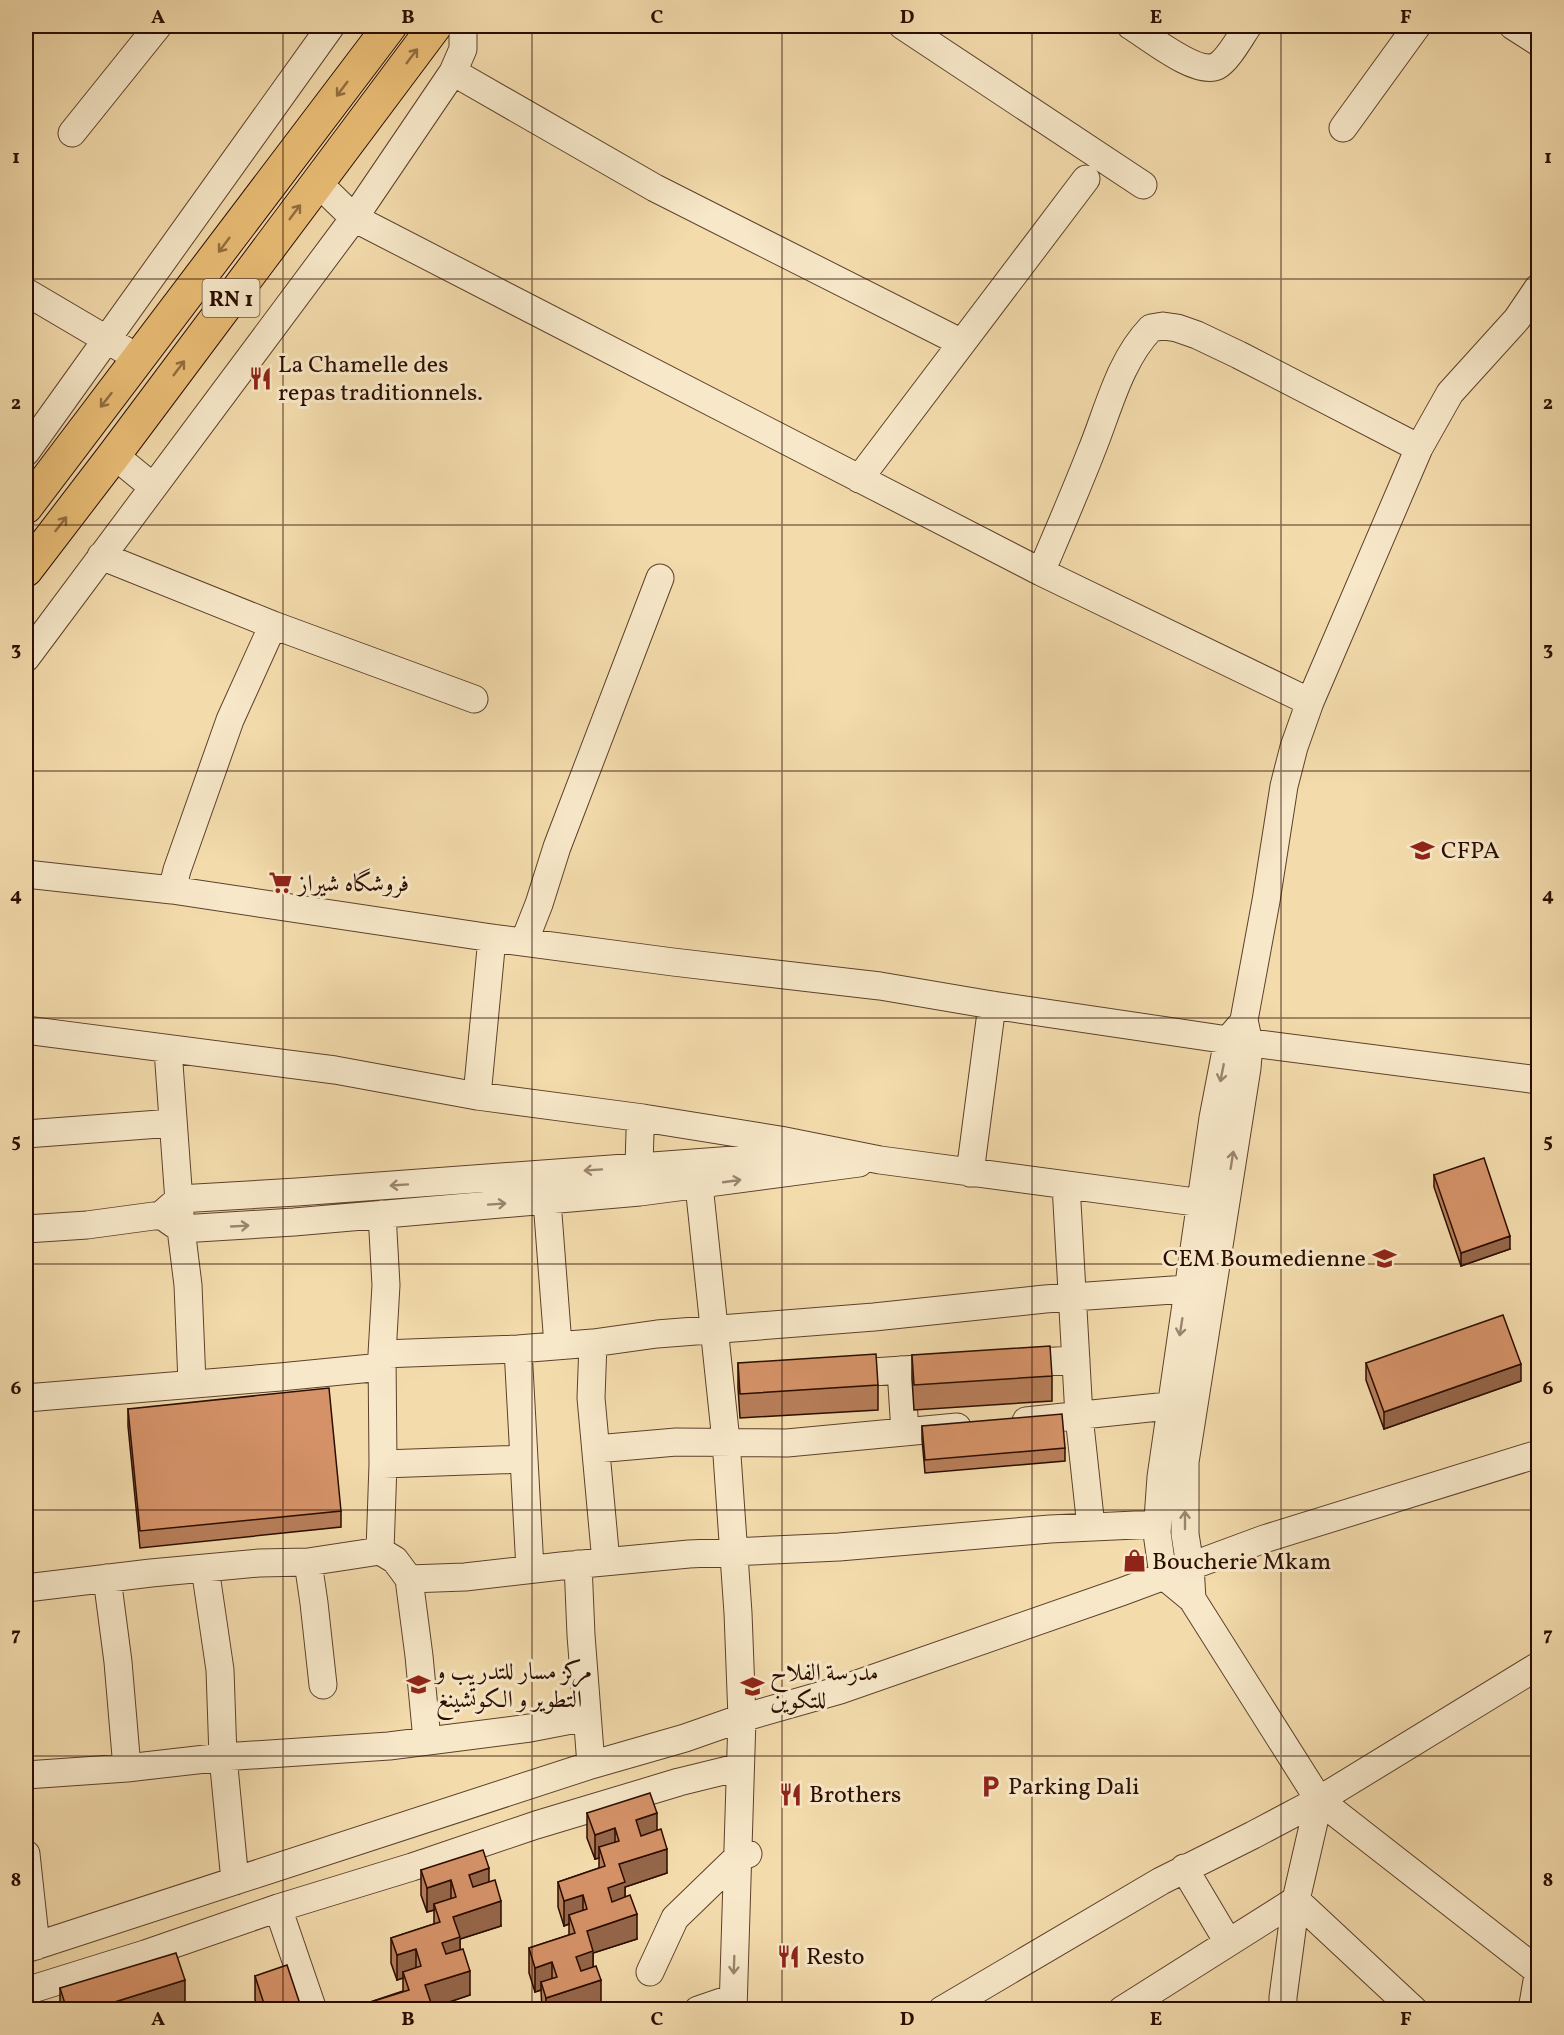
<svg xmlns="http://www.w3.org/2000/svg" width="1564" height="2035" font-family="Vollkorn,Amiri,serif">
	<rect width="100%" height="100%" fill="#f3dbac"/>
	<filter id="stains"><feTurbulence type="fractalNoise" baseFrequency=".00333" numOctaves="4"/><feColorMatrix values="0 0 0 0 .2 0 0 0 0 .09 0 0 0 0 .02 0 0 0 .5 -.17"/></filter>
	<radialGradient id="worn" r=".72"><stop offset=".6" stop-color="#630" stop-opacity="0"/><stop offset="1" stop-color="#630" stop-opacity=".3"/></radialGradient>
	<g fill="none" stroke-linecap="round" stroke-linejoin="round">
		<defs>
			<path id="minor" d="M 903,26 L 1143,185
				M 1131,26 C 1149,37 1197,76 1217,66 C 1228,60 1241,36 1248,26
				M 1513,26 L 1538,42
				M 453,72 L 655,188 L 962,343
				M 1343,128 L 1417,26
				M 72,133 L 158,26
				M 317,182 L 354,218 L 1041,572 L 1310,702
				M 26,292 L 138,358
				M 26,452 L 331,26
				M 114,455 L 153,487
				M 859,479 L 1086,179
				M 101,556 L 273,625
				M 1041,572 C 1058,532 1075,493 1091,452 C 1108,411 1119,361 1151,328 L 1163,326 L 1177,328 L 1197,335 L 1239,355 L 1419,448
				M 26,658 L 354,218 L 453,72 L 463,49 L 463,26
				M 26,874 L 172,890 L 492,938 L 673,962 L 880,986 L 992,1005 L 1228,1040 L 1538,1080
				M 172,890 L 177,870 L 230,720 L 273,625 L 474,699
				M 524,942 L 539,904 L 557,847 L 660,578
				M 1240,1026 L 1228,1040 L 1213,1118 L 1161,1477 L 1157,1533 L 1163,1575 L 1192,1599 L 1319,1800 L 1538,1971
				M 26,1030 L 335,1070 L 477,1096 L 643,1118 L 780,1140 L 880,1160 L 1225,1206
				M 168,1050 L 181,1229 L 188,1285 L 192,1383
				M 477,1096 L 492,938
				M 26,1134 L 173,1123
				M 639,1166 L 640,1132 L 643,1118
				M 970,1173 L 992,1005
				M 699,1185 L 726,1441 L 738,1613 L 742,1718 L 733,2010
				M 1066,1185 L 1079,1416 L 1091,1527
				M 547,1201 L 558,1345
				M 161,1215 L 181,1229 L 294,1222 L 640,1192 L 859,1163
				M 26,1229 L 87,1225 L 161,1215 L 179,1199 L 297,1192 L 802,1155
				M 593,1343 L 591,1398 L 606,1562
				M 518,1349 L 530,1569
				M 382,1354 L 518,1349 L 593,1343 L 657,1334 L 874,1317 L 1045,1299 L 1187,1289
				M 1016,1363 L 1076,1360
				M 901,1370 L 905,1432
				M 842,1374 L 948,1367
				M 26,1398 L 280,1377 L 382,1367
				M 1026,1421 L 1187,1404
				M 596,1449 L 676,1442 L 787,1443 L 957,1427
				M 383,1464 L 523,1459
				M 380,1551 L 383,1464 L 382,1354 L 386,1285 L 382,1214
				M 308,1562 L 314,1603 L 323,1685
				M 578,1564 L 581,1635 L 591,1765
				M 205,1568 L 220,1670 L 223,1757 L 235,1881
				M 107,1578 L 118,1662 L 127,1768
				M 409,1579 L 419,1656 L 427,1740
				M 26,1588 L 151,1573 L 259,1563 L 308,1562 L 380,1551 L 395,1560 L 409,1579 L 465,1577 L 561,1566 L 689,1554 L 839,1547 L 1050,1529 L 1157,1524
				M 1192,1599 L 1190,1566 L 1185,1534 L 1185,1462 L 1247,1068 L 1249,1043 L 1244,1020 L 1266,901 L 1284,786 L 1294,747 L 1310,702 L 1419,448 L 1450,393 L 1517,319 L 1538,288
				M 26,1775 L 127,1768 L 223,1757 L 389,1746 L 530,1728 L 587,1717
				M 26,1854 L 36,1946
				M 1184,1868 L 1228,1942
				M 278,1908 L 313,2010
				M 26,1949 L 591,1765 L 685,1738 L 742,1718 L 840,1690 L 1121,1592 L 1264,1539 L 1538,1454
				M 650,1972 L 675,1918 L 738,1857 L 748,1854
				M 26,1991 L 145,1954 L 278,1908 L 412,1867 L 536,1825 L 679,1782 L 740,1767
				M 698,2010 L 733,1998
				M 942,2010 L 1161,1881 L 1253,1835 L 1319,1800 L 1538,1666
				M 1122,2010 L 1296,1900 L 1414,2010
				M 1283,2010 L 1283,1997 L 1296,1900 L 1319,1800
				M 1532,2010 L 1538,1975"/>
			<path id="highway" d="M 26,507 L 390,26
				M 26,570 L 114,455 L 435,26"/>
		</defs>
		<!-- minor casing -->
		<use href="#minor" stroke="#5d402b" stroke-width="29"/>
		<!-- highway casing -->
		<use href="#highway" stroke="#2b0d00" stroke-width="35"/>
		<!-- minor -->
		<use href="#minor" stroke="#f7e8c9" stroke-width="27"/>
		<!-- highway -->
		<use href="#highway" stroke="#eabe76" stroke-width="33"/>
	</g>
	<!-- wall -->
	<path fill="#b77e59" stroke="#2b0d00" stroke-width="1.5" d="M 1434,1175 L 1510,1249 L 1461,1266 L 1434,1187 Z
		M 912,1355 L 1052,1376 L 1052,1401 L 914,1410 L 912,1379 Z
		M 738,1363 L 878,1385 L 878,1410 L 740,1418 L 738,1388 Z
		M 1366,1363 L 1521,1381 L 1384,1429 L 1366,1380 Z
		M 128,1409 L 341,1511 L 341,1527 L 140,1548 L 128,1426 Z
		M 922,1426 L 1065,1448 L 1065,1461 L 925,1473 L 922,1439 Z
		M 587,1813 L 657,1830 L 667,1873 L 625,1887 L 625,1897 L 637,1939 L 593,1953 L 593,1967 L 601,2005 L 587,2010 L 542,2010 L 541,1990 L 535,1992 L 529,1973 L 529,1948 L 569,1935 L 569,1924 L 564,1926 L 558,1907 L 558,1882 L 599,1868 L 599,1858 L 595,1859 L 587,1838 Z
		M 421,1870 L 489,1882 L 501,1926 L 460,1939 L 460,1950 L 470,1995 L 431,2008 L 431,2010 L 358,2010 L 358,2006 L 403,1991 L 403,1978 L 397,1980 L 391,1963 L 391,1938 L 434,1924 L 434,1910 L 427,1912 L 421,1895 Z
		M 255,1976 L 302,2010 L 258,2010 L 255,2000 Z
		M 60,1988 L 185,2005 L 170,2010 L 60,2010 Z"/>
	<!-- shaded-wall -->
	<path fill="#956649" stroke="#2b0d00" stroke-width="1.5" d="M 1510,1236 L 1510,1249 L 1461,1266 L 1461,1253 Z
		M 1521,1364 L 1521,1381 L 1384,1429 L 1384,1412 Z
		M 657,1813 L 657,1838 L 636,1845 L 636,1820 Z
		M 615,1828 L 615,1853 L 599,1847 L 599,1858 L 595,1859 L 595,1835 Z
		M 667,1849 L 667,1873 L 625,1887 L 625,1907 L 608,1913 L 608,1888 L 619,1864 Z
		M 489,1868 L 489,1893 L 469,1899 L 469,1875 Z
		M 451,1880 L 451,1905 L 434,1904 L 434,1910 L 427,1912 L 427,1888 Z
		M 583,1895 L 583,1920 L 569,1915 L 569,1924 L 564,1926 L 564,1901 Z
		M 501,1901 L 501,1926 L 460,1939 L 460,1962 L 442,1967 L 442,1943 L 453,1917 Z
		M 637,1914 L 637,1939 L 593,1953 L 593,1976 L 576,1981 L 576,1957 L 587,1931 Z
		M 416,1949 L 416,1974 L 403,1972 L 403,1978 L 397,1980 L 397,1955 Z
		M 552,1962 L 552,1987 L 541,1982 L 541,1990 L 535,1992 L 535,1968 Z
		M 470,1971 L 470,1995 L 431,2008 L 431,2010 L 412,2010 L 425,1985 Z
		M 185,1980 L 185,2005 L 170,2010 L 89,2010 Z
		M 601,1980 L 601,2005 L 587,2010 L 546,2010 L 546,1998 Z"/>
	<!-- building -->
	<path fill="#d59268" stroke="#2b0d00" stroke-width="1.5" d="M 1484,1158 L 1510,1236 L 1461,1253 L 1434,1175 Z
		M 1503,1315 L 1521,1364 L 1384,1412 L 1366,1363 Z
		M 1050,1346 L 1052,1376 L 914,1385 L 912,1355 Z
		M 876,1354 L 878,1385 L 740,1394 L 738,1363 Z
		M 329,1388 L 341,1511 L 140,1531 L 128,1409 Z
		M 1062,1414 L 1065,1448 L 925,1460 L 922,1426 Z
		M 650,1793 L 657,1813 L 636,1820 L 641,1836 L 661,1829 L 667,1849 L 619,1864 L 625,1882 L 608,1888 L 612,1902 L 630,1895 L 637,1914 L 587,1931 L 593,1951 L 576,1957 L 581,1971 L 596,1966 L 601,1980 L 546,1998 L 541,1982 L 557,1977 L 552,1962 L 535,1968 L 529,1948 L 575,1933 L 569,1915 L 587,1909 L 583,1895 L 564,1901 L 558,1882 L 605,1866 L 599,1847 L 619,1841 L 615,1828 L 595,1835 L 587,1813 Z
		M 483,1850 L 489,1868 L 469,1875 L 473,1887 L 495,1880 L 501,1901 L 453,1917 L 460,1937 L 442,1943 L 446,1954 L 463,1949 L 470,1971 L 425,1985 L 431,2003 L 412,2010 L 359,2010 L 358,2006 L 409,1990 L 403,1972 L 421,1966 L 416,1949 L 397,1955 L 391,1938 L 440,1922 L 434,1904 L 456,1897 L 451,1880 L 427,1888 L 421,1870 Z
		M 176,1953 L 185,1980 L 89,2010 L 67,2010 L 60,1988 Z
		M 287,1965 L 302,2010 L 266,2010 L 255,1976 Z"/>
	<!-- one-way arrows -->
	<defs><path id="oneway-shaft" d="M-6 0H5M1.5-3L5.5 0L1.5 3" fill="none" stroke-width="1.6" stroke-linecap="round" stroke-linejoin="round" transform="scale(1.5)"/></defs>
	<g stroke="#946e41">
		<use href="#oneway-shaft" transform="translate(412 56) rotate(-53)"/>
		<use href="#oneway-shaft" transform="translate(342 89) rotate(127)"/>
		<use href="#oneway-shaft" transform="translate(295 212) rotate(-53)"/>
		<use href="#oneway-shaft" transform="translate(224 245) rotate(127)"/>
		<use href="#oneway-shaft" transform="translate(179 368) rotate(-53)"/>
		<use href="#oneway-shaft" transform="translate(106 400) rotate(128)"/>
		<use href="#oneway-shaft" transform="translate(61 524) rotate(-52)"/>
	</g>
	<g stroke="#9b856f">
		<use href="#oneway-shaft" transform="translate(1222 1073) rotate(101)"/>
		<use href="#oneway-shaft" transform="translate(1232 1160) rotate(-81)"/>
		<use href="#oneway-shaft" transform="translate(593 1170) rotate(176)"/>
		<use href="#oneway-shaft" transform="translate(732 1181) rotate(-8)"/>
		<use href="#oneway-shaft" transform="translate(399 1185) rotate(176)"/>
		<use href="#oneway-shaft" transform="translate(497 1204) rotate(-4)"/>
		<use href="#oneway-shaft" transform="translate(240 1226) rotate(-3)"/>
		<use href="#oneway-shaft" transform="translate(1181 1327) rotate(99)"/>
		<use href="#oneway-shaft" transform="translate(1185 1520) rotate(-90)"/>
		<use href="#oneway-shaft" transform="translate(734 1965) rotate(92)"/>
	</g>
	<!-- grid -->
	<path fill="none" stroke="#2b0d00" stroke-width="1.5" stroke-opacity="0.55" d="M 283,26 L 283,2010M 532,26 L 532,2010M 782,26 L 782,2010M 1032,26 L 1032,2010M 1281,26 L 1281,2010M 26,279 L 1538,279M 26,525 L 1538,525M 26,771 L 1538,771M 26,1018 L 1538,1018M 26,1264 L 1538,1264M 26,1510 L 1538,1510M 26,1756 L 1538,1756"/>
	<!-- icons -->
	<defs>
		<symbol id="restaurant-bare" viewBox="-9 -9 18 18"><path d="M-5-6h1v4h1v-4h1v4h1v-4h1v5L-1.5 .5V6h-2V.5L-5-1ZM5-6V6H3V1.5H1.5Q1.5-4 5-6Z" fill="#8f2418" stroke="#f7e8c9" stroke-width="2.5" paint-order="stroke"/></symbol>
		<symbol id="university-bare" viewBox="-9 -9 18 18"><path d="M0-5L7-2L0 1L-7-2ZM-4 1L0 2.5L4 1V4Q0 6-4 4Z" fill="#8f2418" stroke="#f7e8c9" stroke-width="2.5" paint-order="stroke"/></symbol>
		<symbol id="supermarket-bare" viewBox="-9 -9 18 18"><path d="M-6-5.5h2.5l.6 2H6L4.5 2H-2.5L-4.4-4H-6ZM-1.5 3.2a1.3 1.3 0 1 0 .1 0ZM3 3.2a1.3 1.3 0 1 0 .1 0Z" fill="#8f2418" stroke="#f7e8c9" stroke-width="2.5" paint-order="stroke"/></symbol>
		<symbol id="school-bare" viewBox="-9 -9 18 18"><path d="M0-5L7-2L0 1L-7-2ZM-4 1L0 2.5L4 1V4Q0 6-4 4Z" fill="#8f2418" stroke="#f7e8c9" stroke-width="2.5" paint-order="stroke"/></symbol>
		<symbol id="shop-bare" viewBox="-9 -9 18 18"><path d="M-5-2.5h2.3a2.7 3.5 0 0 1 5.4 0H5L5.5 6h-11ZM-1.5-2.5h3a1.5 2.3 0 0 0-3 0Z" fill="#8f2418" stroke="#f7e8c9" stroke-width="2.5" paint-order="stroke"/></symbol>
		<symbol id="parking-bare" viewBox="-9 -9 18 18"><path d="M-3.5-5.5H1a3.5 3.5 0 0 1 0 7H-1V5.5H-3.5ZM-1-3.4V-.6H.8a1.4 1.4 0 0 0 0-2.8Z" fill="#8f2418" stroke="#f7e8c9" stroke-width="2.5" paint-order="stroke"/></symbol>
	</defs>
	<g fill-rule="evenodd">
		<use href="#restaurant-bare" x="244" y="362" width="33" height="33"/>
		<use href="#university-bare" x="1406" y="834" width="33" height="33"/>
		<use href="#supermarket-bare" x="264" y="866" width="33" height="33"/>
		<use href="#school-bare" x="1368" y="1242" width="33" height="33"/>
		<use href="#shop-bare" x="1118" y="1544" width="33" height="33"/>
		<use href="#school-bare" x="402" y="1668" width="33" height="33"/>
		<use href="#school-bare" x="736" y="1670" width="33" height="33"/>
		<use href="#parking-bare" x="974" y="1770" width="33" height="33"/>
		<use href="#restaurant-bare" x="774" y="1778" width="33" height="33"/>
		<use href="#restaurant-bare" x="772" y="1940" width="33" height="33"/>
	</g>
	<g text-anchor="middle" stroke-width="6" stroke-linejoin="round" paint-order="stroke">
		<!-- shield labels -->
		<rect fill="#f7e8c9" stroke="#684f3c" stroke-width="1.5" x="202.5" y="279" width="57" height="38" rx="4.5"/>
		<g font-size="22" font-weight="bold" fill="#2b0d00">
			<text x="231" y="306">RN 1</text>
		</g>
		<!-- poi labels -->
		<g font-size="24" fill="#2b0d00" stroke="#f7e8c9" text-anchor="start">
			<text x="278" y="372">La Chamelle des<tspan x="278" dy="28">repas traditionnels.</tspan></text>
			<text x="1441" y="858">CFPA</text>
			<text x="298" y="891">فروشگاه شيراز</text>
			<text x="1366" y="1266" text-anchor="end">CEM Boumedienne</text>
			<text x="1152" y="1569">Boucherie Mkam</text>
			<text x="436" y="1679">مركز مسار للتدريب و<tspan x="436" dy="28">التطوير و الكوتشينغ</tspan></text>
			<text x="770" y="1680">مدرسة الفلاح<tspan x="770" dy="28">للتكوين</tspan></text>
			<text x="1008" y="1794">Parking Dali</text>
			<text x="809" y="1802">Brothers</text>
			<text x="806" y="1964">Resto</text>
		</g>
	</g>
	<!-- margin -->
	<rect width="1564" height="2035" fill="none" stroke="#f3dbac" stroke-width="66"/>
	<rect x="33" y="33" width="1498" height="1969" fill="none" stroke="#2b0d00" stroke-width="2"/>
	<g font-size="20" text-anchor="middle" font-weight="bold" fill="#2b0d00">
		<text x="158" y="23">A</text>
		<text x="408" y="23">B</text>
		<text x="657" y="23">C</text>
		<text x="907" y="23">D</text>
		<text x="1156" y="23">E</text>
		<text x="1406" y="23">F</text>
		<text x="16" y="163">1</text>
		<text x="1548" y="163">1</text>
		<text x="16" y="409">2</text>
		<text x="1548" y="409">2</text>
		<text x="16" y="655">3</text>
		<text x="1548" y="655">3</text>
		<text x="16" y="901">4</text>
		<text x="1548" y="901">4</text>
		<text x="16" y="1147">5</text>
		<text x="1548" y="1147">5</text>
		<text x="16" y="1394">6</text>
		<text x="1548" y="1394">6</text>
		<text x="16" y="1640">7</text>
		<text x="1548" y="1640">7</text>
		<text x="16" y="1886">8</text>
		<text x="1548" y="1886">8</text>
		<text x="158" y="2025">A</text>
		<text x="408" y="2025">B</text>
		<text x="657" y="2025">C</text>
		<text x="907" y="2025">D</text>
		<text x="1156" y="2025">E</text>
		<text x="1406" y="2025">F</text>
	</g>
	<rect width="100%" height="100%" filter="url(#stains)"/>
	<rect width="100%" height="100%" fill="url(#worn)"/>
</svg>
